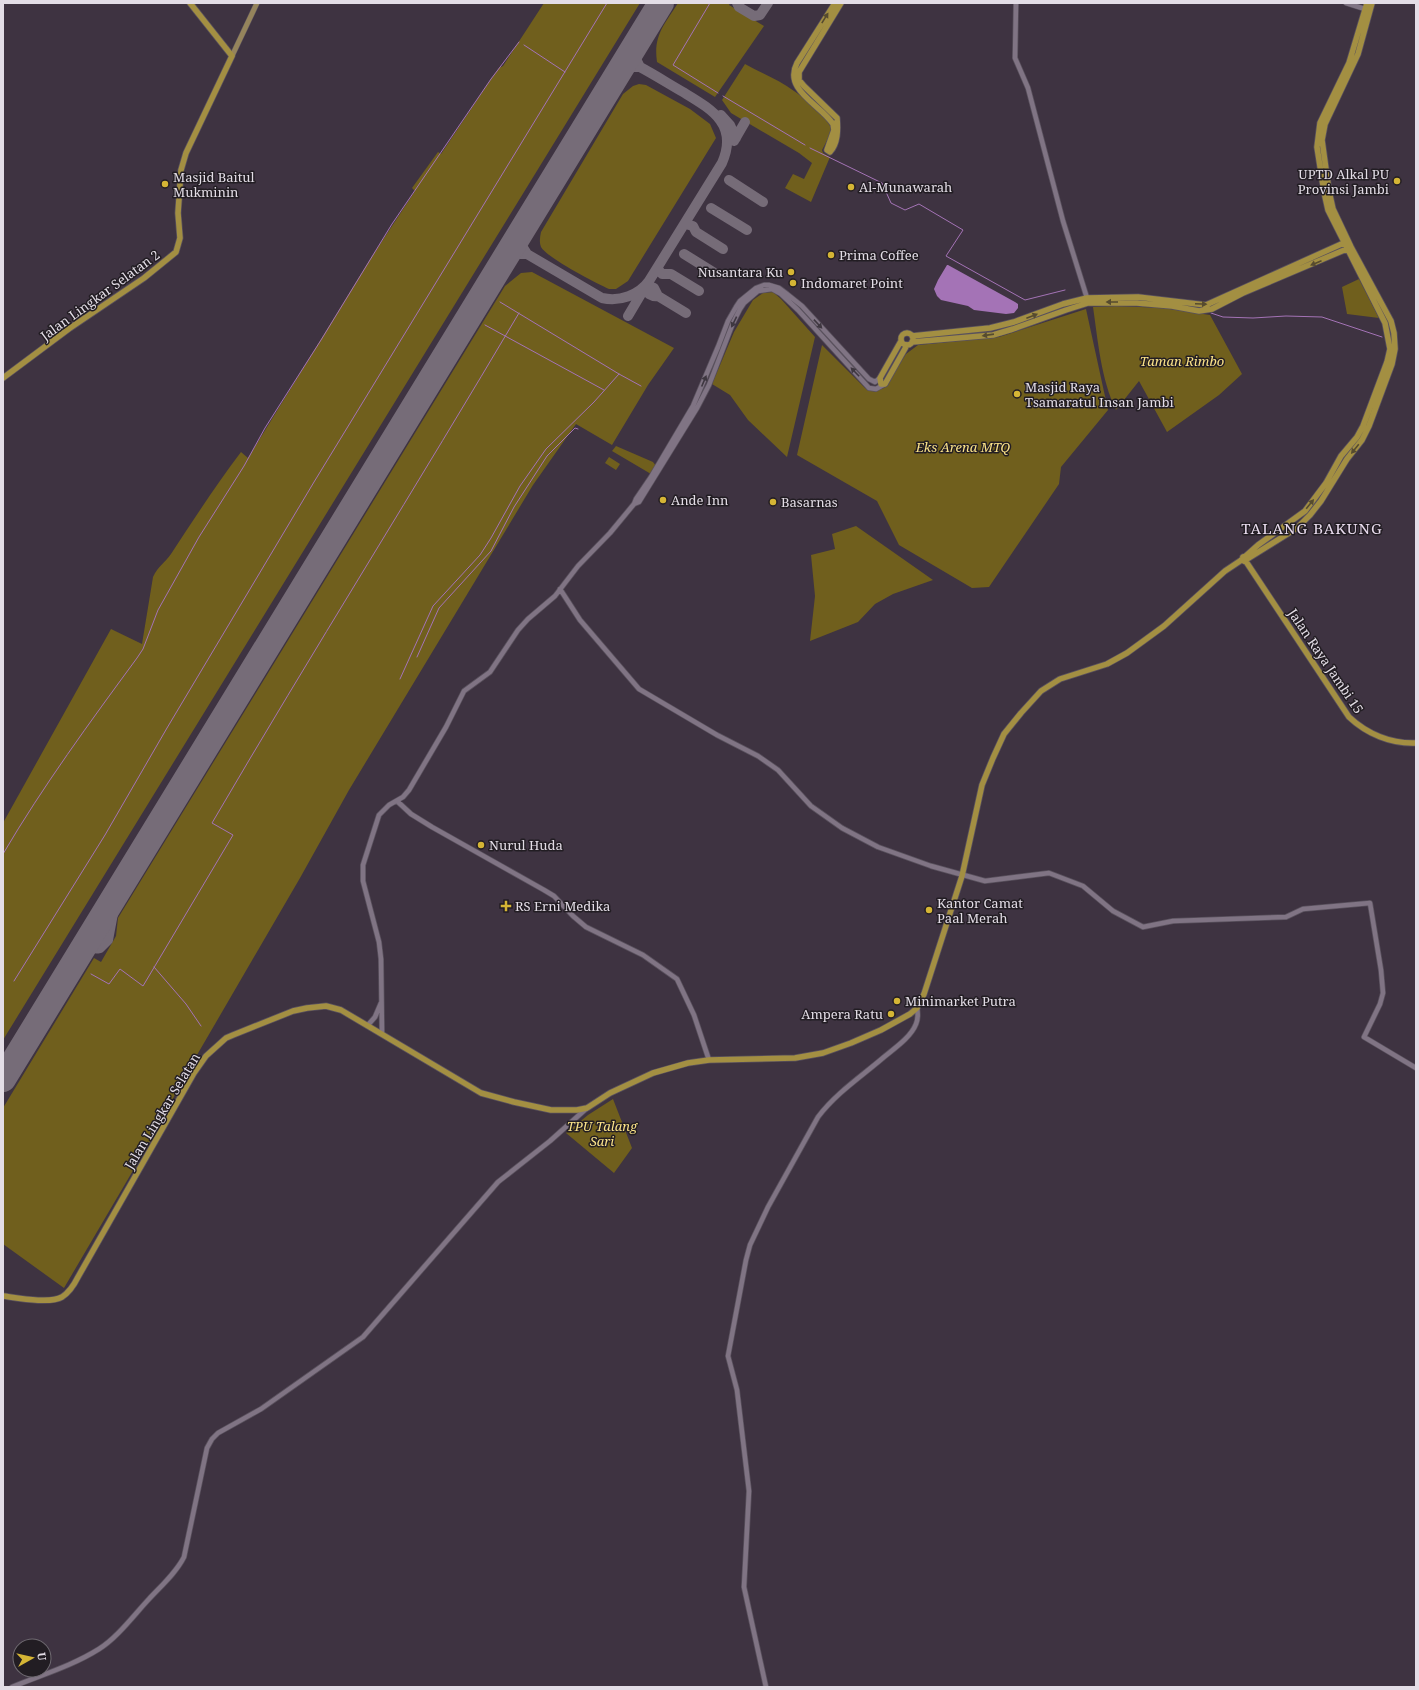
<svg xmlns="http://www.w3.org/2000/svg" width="1419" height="1690" font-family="'Noto Serif',serif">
	<rect width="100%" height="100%" fill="#3e3341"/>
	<!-- green -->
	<path fill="#705f1d" d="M 544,3 L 640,3 L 3,1040 L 3,823 L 111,629 L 142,644 L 153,577 C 158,566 165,563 171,554 C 194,519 216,485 241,452 L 248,458 L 369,261 L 415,191 L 412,188 L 438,152 L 441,154 L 491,79 L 499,68 L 503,66 Z
		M 678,3 L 730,3 L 729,5 L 764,26 L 715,97 L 657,62 C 653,35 665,24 678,3 Z
		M 745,64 C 761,73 780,80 794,91 C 805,98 830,119 832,131 L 822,150 L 823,153 L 830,157 L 811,202 L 785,188 L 793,174 L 804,179 L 812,163 L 799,153 L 731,113 L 722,100 Z
		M 639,84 L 646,85 L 690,109 L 710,124 L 716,138 L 628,281 L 616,289 L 609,289 C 596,283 547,258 541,247 C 539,242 540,237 541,232 L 623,94 L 633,86 Z
		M 532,272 L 674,348 L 648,385 L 612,445 L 576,424 L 533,485 L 349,790 L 300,878 L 190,1067 L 148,1145 L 64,1288 L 3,1244 L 3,1108 L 94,958 L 101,962 L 116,936 L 118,918 L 505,286 L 521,273 Z
		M 1359,279 L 1379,318 L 1347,314 L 1342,287 Z
		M 773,292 L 781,299 L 815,337 L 787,457 L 748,420 L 730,395 L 712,384 L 734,332 L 753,300 L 763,293 Z
		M 1116,306 L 1163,308 L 1210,315 L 1242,374 L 1219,395 L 1167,432 L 1139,381 L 1116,410 C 1101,379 1098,341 1093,307 Z
		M 1086,309 L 1108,410 L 1061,467 L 1059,484 L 989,587 L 972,588 L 899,545 L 877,501 L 797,455 L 822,345 L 865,388 L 872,391 L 884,388 L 906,354 L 918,345 L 999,337 Z
		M 616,446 L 653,462 L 656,466 L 651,474 L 612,451 Z
		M 609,457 L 620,464 L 616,470 L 605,463 Z
		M 856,526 L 933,580 L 893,594 L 875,604 L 858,622 L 810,641 L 815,596 L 811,555 L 835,549 L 832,534 Z
		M 613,1099 L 632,1148 L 614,1173 L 566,1133 L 588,1115 Z"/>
	<!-- water -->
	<path fill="#a473b6" d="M 947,265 L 948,265 L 1015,302 L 1018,304 L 1018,308 L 1014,313 L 1006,314 L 974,310 L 968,306 L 941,300 L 937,296 L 934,289 L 938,280 Z"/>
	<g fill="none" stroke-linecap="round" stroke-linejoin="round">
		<!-- stream -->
		<path stroke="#a473b6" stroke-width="1" d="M 710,3 L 673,65 L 718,93
			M 524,45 L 565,72
			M 723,96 L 805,145
			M 810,148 L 882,183 L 891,203 L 905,210 L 919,204 L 963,230 L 946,256 L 1025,300 L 1065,290
			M 500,302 L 619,374 L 641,386
			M 1211,313 L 1223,317 L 1253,318 L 1286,316 L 1322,317 L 1382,337
			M 485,325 L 604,390
			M 417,657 L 439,608 L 491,551 L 514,507 L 547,456 L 575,428 L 578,429
			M 400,679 L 433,606 L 480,555 L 491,538 L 520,486 L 546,449 L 594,402 L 619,374
			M 3,854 C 43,786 90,722 137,658 L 143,649 L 158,610 L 199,537 L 244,466 L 265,428 L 321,340 L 392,224 L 491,79 L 519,42
			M 154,967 L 186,1004 L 201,1026
			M 91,974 L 109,984 L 120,969 L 143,986 L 233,835 L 212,823 C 312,652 418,484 519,313
			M 14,981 L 105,835 L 167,728 L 314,482 L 607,3"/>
		<!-- taxiway -->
		<path stroke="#766c78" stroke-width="10" d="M 737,3 L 739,7 L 754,16 L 760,15 L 768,3
			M 634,46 L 634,55 L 640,67
			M 721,115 L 730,125 L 736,138
			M 734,141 L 745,122
			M 729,180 L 763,202
			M 711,208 L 747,230
			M 685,224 L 693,226 L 696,232 L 723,249
			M 521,231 L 522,246 L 527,254
			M 684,254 L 713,272
			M 505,258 L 516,254 L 527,254 L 602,298 C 620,302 639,295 649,281 L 722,163 C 739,124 711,109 683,92 C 669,84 655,75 640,67 L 627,67 L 618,73
			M 658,269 L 662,274 L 671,274 L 699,291
			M 658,296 L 686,313
			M 628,316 L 644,289 L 646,285 L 654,288 L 658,296 C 651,297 647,293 643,288
			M 98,923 L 90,925 L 83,934 C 84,944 90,950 100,948 L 108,940 L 117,892"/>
		<!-- runway -->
		<path stroke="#766c78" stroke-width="26" d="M 3,1079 L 661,3"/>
		<defs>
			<path id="secondary" d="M 1016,3 L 1015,58 L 1028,88 L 1063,221 L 1087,298
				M 1346,3 L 1365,9
				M 634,504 L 639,502 L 697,408 L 709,385 L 733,323 L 740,309 L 744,303 L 758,291 L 772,289 L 781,294 L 798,310 L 869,388 L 876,389 L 885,384
				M 560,589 L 580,620 L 639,689 L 717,735 L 758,756 L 778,770 L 811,806 L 842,828 L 878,847 L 931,866 L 985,881 L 1049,873 L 1083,886 L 1113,911 L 1143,927 L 1173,921 L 1286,917 L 1303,909 L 1370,903 L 1381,970 L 1383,993 L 1380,1004 L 1364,1037 L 1416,1068
				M 397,801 L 411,814 L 432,827 L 544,890 L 554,896 L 573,916 L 586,927 L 643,955 L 677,979 L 694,1015 L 709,1060
				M 368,1025 L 375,1017 L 381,1003
				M 382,1034 L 381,959 L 379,942 L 363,881 L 363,865 L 379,815 L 389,805 L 403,797 L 409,790 L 446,727 L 464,691 L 490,672 L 518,630 L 528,619 L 555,596 L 578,566 L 610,533 L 634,504 L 636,499 L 651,477 L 693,406 L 718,347 L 728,321 L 736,307 L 740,301 L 756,288 L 764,285 L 769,285 L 779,288 L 787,294 L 802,306 L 869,379 L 875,382 L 880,378
				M 12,1687 C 41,1675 72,1666 99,1649 C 117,1638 134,1615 149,1599 C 161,1586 176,1573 184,1557 L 207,1448 L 212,1439 L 218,1433 L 261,1409 L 363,1337 L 498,1182 L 550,1141 L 587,1108
				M 766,1687 L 744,1587 L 749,1491 L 737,1390 L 728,1356 L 746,1260 L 750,1245 L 768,1207 L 818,1117 C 836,1093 862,1076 884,1057 C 895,1048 911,1037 916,1024 C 918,1019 918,1013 917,1008"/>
			<path id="primary" d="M 232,56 L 257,3"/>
			<path id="highway" d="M 835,3 L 797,63 C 783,90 820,104 833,124 L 834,130 L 827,150 L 830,152 C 838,143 838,130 837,118 L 804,86 L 799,80 L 799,72 L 841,3
				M901 339a6 6 0 1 1 12 0a6 6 0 1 1-12 0Z
				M 912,336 L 990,328 L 1014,322 L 1063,304 L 1087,298 L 1138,297 L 1206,305 L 1346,242
				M 901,341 L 880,378 L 881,384 L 885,384 L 907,345
				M 912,342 L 993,335 L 1013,329 L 1066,310 L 1088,303 L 1137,303 L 1172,306 L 1199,311 L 1212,309 L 1243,293 L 1349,248
				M 3,378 L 70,328 L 144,278 L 176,252 L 180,238 L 178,213 L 181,170 L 186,153 L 232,56 L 190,3
				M 1243,557 L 1349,717 C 1367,734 1391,744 1416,743
				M 1244,561 L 1297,528 L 1310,515 L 1321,501 L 1347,459 L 1362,440 L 1369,426 L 1392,364 L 1395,349 L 1394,333 L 1391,321 L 1351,247 L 1333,209 L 1329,191 L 1322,140 L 1325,124 L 1358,54 L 1372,3
				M 3,1296 C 18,1298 50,1304 62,1297 C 70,1292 74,1285 78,1277 L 194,1073 L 206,1056 L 226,1038 L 233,1035 L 293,1011 L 307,1008 L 326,1006 L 341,1010 L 481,1093 L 514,1102 L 551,1110 L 577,1110 L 587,1108 L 610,1093 L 653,1073 L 688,1063 L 709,1060 L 795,1058 L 823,1053 L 851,1043 L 881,1030 L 910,1014 L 917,1008 L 924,994 L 962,876 L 982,785 L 993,758 L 1004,734 L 1021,713 L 1041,691 L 1060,679 L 1107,664 L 1127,653 L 1164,626 L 1225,571 L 1240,561 L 1258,545 L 1305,511 L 1326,483 L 1341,456 L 1357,437 L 1363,426 L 1387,362 L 1390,349 L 1385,323 L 1328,210 L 1324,192 L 1317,147 L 1320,123 L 1349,63 L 1367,3"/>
		</defs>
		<!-- secondary casing -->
		<use href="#secondary" stroke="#59515d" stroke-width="6"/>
		<!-- primary casing -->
		<use href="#primary" stroke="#59515d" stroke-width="6"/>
		<!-- highway casing -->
		<use href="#highway" stroke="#59515d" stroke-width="7"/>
		<!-- secondary -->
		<use href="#secondary" stroke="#807484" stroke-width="4.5"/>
		<!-- primary -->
		<use href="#primary" stroke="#95845c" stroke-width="5"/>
		<!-- highway -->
		<use href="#highway" stroke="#a38f42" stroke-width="5.5"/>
	</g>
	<!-- one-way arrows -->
	<defs><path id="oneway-solid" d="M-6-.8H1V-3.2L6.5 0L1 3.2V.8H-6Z"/></defs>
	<g fill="#564b2f">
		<use href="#oneway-solid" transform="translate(825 18) rotate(-58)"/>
		<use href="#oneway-solid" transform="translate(1316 263) rotate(157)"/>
		<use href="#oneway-solid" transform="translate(1112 302) rotate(180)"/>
		<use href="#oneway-solid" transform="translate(1201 304) rotate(2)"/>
		<use href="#oneway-solid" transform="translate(1032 316) rotate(-21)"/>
		<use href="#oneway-solid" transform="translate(988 335) rotate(172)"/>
		<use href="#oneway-solid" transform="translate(1355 449) rotate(129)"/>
		<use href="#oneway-solid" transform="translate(1310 504) rotate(-51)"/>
	</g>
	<g fill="#3e3740">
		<use href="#oneway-solid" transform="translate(734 322) rotate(116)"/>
		<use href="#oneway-solid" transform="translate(818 324) rotate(47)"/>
		<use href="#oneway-solid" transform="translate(855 372) rotate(-134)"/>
		<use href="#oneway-solid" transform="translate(704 381) rotate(-67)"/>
	</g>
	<!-- markers -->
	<g fill="#d5b535" stroke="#221d23" stroke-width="1.5">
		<circle cx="1397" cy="181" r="4"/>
		<circle cx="165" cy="184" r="4"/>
		<circle cx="851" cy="187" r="4"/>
		<circle cx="831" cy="255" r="4"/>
		<circle cx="791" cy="272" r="4"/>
		<circle cx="793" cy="283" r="4"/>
		<circle cx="1017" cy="394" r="4"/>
		<circle cx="663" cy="500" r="4"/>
		<circle cx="773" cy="502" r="4"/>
		<circle cx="481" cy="845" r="4"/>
		<path d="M504 900h4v4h4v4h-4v4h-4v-4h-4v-4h4z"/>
		<circle cx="929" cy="910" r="4"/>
		<circle cx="897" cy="1001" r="4"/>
		<circle cx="891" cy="1014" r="4"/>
	</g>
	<g text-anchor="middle" stroke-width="3" stroke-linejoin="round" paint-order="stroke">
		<!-- poi labels -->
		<g font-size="13" fill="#e3dde6" stroke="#221d23" text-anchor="start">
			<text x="1389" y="179" text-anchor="end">UPTD Alkal PU<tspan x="1389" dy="15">Provinsi Jambi</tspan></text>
			<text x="173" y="182">Masjid Baitul<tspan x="173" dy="15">Mukminin</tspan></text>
			<text x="859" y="192">Al-Munawarah</text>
			<text x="839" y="260">Prima Coffee</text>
			<text x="783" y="277" text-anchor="end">Nusantara Ku</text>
			<text x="801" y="288">Indomaret Point</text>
			<text x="1025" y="392">Masjid Raya<tspan x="1025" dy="15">Tsamaratul Insan Jambi</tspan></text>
			<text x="671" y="505">Ande Inn</text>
			<text x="781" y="507">Basarnas</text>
			<text x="489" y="850">Nurul Huda</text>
			<text x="937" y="908">Kantor Camat<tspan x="937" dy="15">Paal Merah</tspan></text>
			<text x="515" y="911">RS Erni Medika</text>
			<text x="905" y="1006">Minimarket Putra</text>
			<text x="883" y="1019" text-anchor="end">Ampera Ratu</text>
		</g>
		<!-- street labels -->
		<g font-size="13" fill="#e3dde6" stroke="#221d23">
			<text transform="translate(100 295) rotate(-36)" y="5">Jalan Lingkar Selatan 2</text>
			<text transform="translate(1326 661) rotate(56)" y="5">Jalan Raya Jambi 15</text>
			<text transform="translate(162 1111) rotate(-59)" y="5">Jalan Lingkar Selatan</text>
		</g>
		<!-- park labels -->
		<g font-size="13" font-style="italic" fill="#fbe389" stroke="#221d23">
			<text x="1182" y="366">Taman Rimbo</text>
			<text x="963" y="452">Eks Arena MTQ</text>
			<text x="602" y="1131">TPU Talang<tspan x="602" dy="15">Sari</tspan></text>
		</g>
		<!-- quarter labels -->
		<g font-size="15" letter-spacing="1" fill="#e8dbed" stroke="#221d23">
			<text x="1312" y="534">TALANG BAKUNG</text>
		</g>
	</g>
	<!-- border -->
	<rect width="1419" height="1690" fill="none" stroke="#e3dde6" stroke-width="8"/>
	<!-- north arrow -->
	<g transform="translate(32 1658) rotate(82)"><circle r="19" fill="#221d23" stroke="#6f6a71"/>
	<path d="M0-3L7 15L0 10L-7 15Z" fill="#d5b535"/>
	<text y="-6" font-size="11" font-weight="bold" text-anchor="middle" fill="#e3dde6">U</text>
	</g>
</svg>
